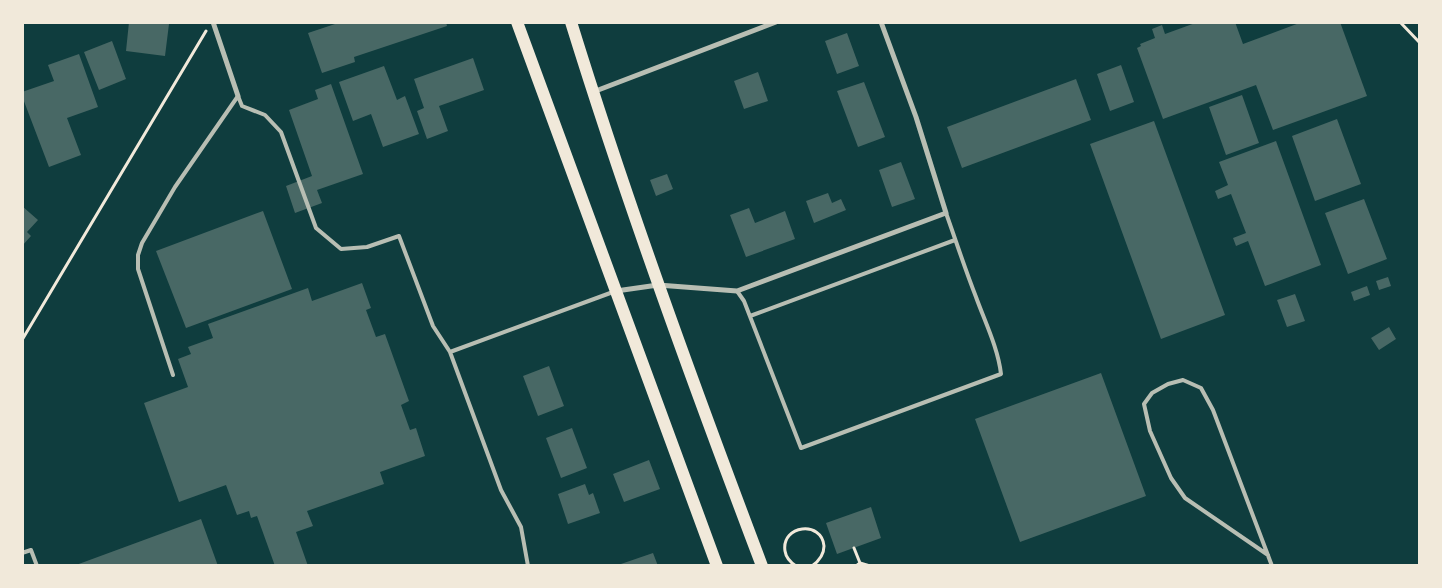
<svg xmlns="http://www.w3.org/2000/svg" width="1442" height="588" font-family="Commissioner,sans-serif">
	<rect width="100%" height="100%" fill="#0f3d3e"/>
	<!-- building -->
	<path fill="#486865" d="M 129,22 L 169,24 L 165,56 L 126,51 Z
		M 334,22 L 446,22 L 447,26 L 354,57 L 355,62 L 322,73 L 308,33 L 335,24 Z
		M 1198,22 L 1235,22 L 1243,44 L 1302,22 L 1340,22 L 1367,96 L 1273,130 L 1256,85 L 1163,119 L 1137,48 L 1141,46 L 1140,44 L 1155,38 L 1152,29 L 1162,25 L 1165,34 Z
		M 847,33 L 859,66 L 837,74 L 825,41 Z
		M 112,41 L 126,79 L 99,90 L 84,52 Z
		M 79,54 L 98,107 L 67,118 L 81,155 L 49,167 L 22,96 L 22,92 L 54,81 L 48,65 Z
		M 473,58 L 484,90 L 439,106 L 448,131 L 427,139 L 417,111 L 424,108 L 414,79 Z
		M 1121,65 L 1134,102 L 1110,111 L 1097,74 Z
		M 384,66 L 397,100 L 405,96 L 419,134 L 383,147 L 371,114 L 353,121 L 339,82 Z
		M 758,72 L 768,101 L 744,109 L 734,81 Z
		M 1076,79 L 1091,120 L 962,168 L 947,127 Z
		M 864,82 L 885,137 L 858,147 L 837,91 Z
		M 331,84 L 363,174 L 317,190 L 322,203 L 295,213 L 286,186 L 312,176 L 289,110 L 318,99 L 315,90 Z
		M 1242,95 L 1259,143 L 1226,155 L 1209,107 Z
		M 1337,119 L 1361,184 L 1315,201 L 1292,136 Z
		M 1154,121 L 1225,315 L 1161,339 L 1090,144 Z
		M 1276,141 L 1321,265 L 1265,286 L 1248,241 L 1236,246 L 1233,238 L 1246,233 L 1231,194 L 1218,199 L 1215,191 L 1228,185 L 1219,162 Z
		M 901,162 L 915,199 L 892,207 L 879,170 Z
		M 667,174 L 673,189 L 656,196 L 650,180 Z
		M 828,193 L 832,203 L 841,199 L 846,210 L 814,223 L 806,201 Z
		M 1364,199 L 1387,259 L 1348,274 L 1325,213 Z
		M 22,206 L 38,220 L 27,232 L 31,236 L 22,246 Z
		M 749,208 L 755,223 L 785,211 L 795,239 L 746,257 L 730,215 Z
		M 263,211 L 292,289 L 186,328 L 156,251 Z
		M 1388,277 L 1391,286 L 1379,290 L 1376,281 Z
		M 362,283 L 371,308 L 366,310 L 376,337 L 385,334 L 409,401 L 401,405 L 410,430 L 416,428 L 425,456 L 380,472 L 384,484 L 307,511 L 313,526 L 296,532 L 308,566 L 275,566 L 257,516 L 251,518 L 249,511 L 237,515 L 226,485 L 179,502 L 144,403 L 188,387 L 178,359 L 191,354 L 188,347 L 213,338 L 208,324 L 308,288 L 312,301 Z
		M 1367,286 L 1370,295 L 1354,301 L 1351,292 Z
		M 1295,294 L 1305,321 L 1287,327 L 1277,300 Z
		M 1389,327 L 1396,339 L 1379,350 L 1371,338 Z
		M 549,366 L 564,406 L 538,416 L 523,376 Z
		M 1101,373 L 1146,496 L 1020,542 L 975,419 Z
		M 572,428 L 587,468 L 561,478 L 546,438 Z
		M 649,460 L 660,489 L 624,502 L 613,474 Z
		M 585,484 L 589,495 L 593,493 L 600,513 L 568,524 L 558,494 Z
		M 871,507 L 881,538 L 837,554 L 826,523 Z
		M 201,519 L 218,566 L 76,566 L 76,565 Z
		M 653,553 L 658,566 L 618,566 L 618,565 Z"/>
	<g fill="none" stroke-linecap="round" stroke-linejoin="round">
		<!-- path -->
		<path stroke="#f1e9da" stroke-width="3" d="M 1400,22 L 1420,43
			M 22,340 L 206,31
			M 854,548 L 860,563 L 856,566
			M 860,563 L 870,566
			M 796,566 C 790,562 786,558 785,551 C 781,525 822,520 824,546 C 824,555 819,561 812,566"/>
		<!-- service -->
		<path stroke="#b8beb3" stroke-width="4" d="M 238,96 L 242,106 L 265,115 L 281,132 L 316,228 L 341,249 L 367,247 L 399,236 L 433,326 L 450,352
			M 737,291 L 744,301 L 801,448 L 1001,374 C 998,348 985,322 976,297 C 965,269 956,241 946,213
			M 750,316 L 955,240
			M 173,375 L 138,269 L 138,255 L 142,243 L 175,187 L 238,96
			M 22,553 L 31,550 L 37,566
			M 1268,555 L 1185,498 L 1171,478 L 1150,431 L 1144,404 L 1152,393 L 1168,384 L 1183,380 L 1201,388 L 1213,410 L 1272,566
			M 528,566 L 521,527 L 501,490 L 450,352 L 613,292"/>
		<!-- minor -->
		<path stroke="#b8beb3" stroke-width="5" d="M 213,22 L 238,96
			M 593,92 L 776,22
			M 616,291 L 658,285 L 737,291 L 946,213 L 916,117 L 881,22"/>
		<!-- primary -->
		<path stroke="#f1e9da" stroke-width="12" d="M 517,22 L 717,566
			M 571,22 C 628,206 694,386 762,566"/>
	</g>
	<!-- border -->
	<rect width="1442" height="588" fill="none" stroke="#f1e9da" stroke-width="48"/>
</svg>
